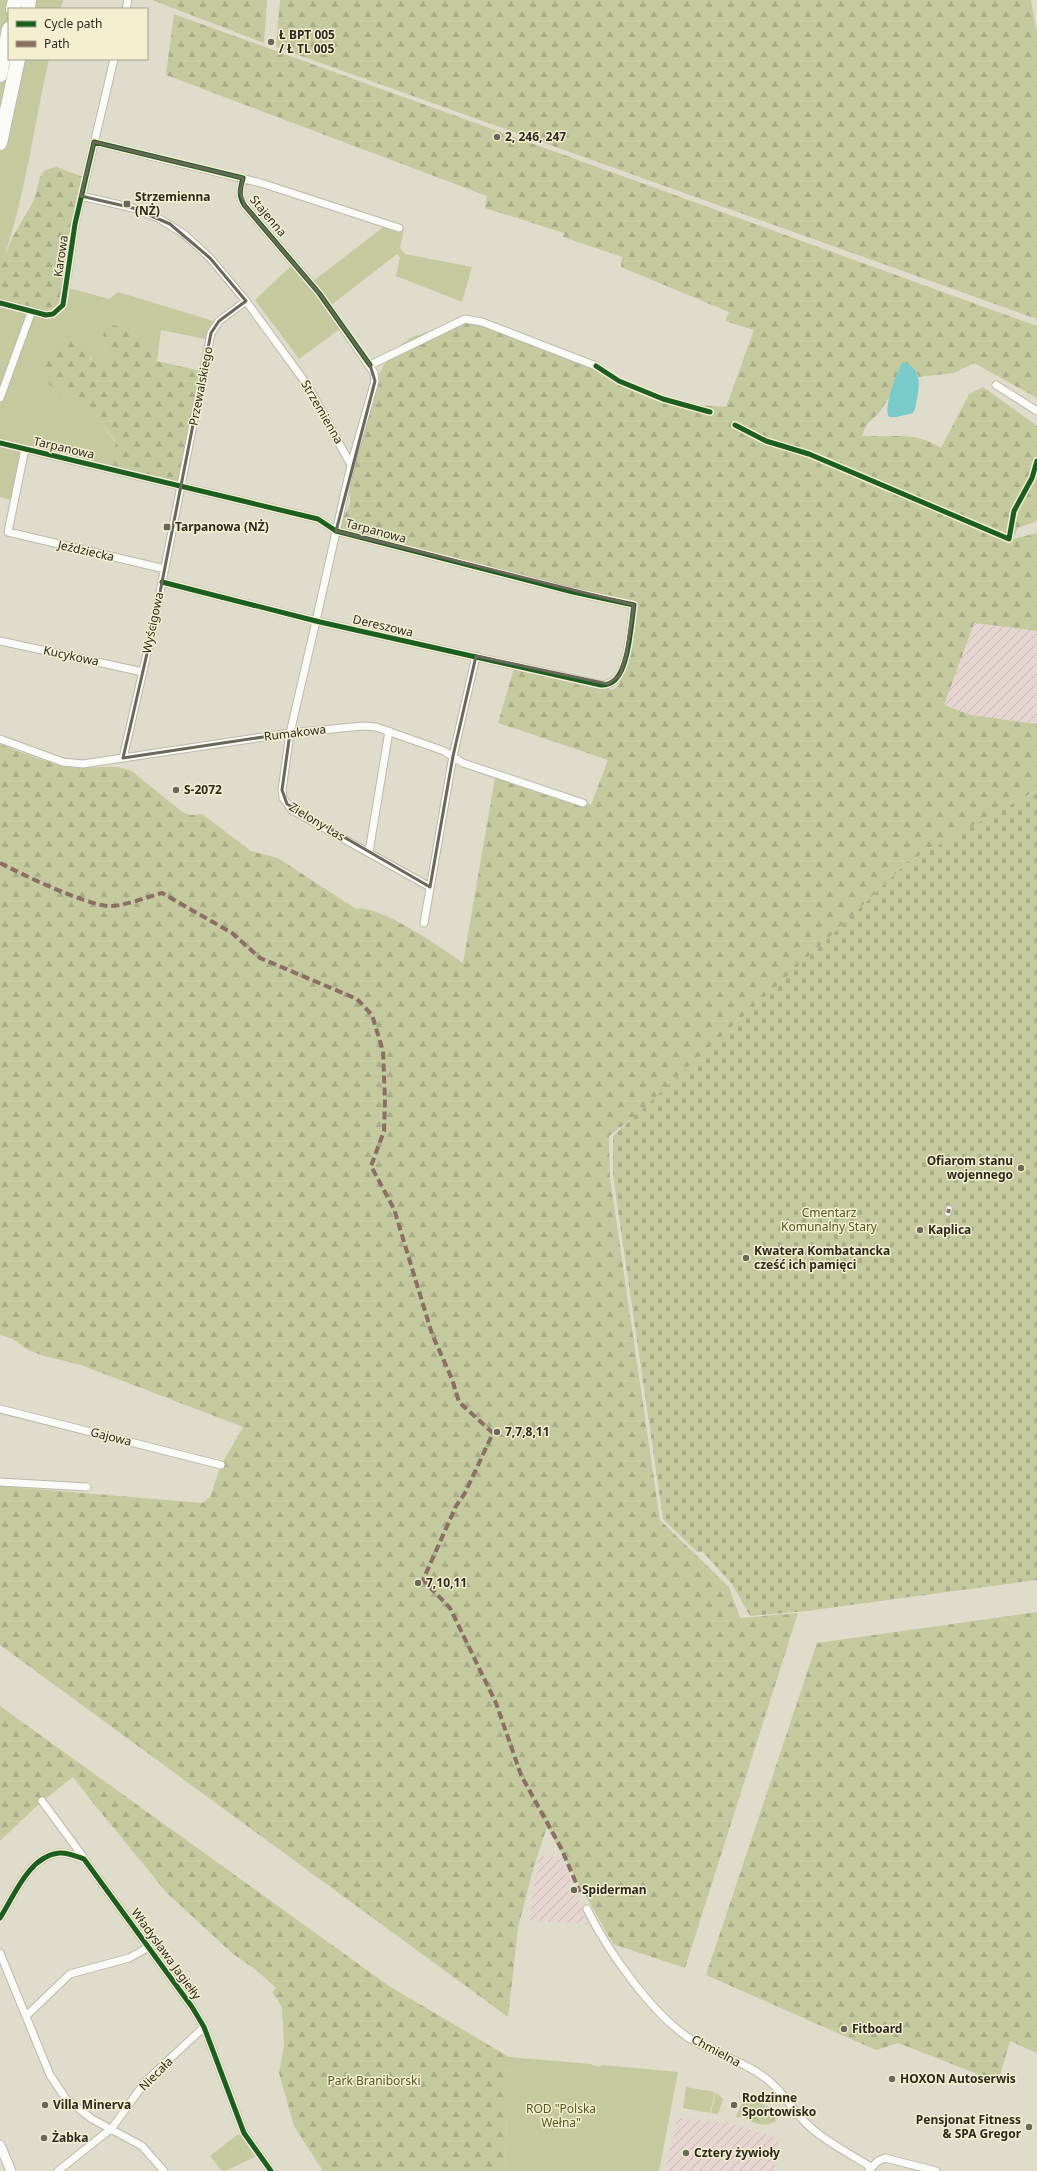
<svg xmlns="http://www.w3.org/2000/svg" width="1037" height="2171" font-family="'Noto Sans',sans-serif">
	<defs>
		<pattern id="industrial-furrows" width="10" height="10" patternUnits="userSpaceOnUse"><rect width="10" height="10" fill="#e6d5d0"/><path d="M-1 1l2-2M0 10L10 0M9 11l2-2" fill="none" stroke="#c5b7b2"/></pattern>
		<pattern id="forest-firs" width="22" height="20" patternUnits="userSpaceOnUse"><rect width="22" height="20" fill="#c4c99e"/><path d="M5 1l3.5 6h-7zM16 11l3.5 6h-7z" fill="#a9ad88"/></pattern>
		<pattern id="cemetery-stones" width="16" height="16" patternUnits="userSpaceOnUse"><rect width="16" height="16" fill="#c4c99e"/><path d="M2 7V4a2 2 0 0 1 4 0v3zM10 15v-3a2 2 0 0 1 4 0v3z" fill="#a9ad88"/></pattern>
		<pattern id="park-crowns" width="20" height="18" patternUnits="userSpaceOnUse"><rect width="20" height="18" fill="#c4c99e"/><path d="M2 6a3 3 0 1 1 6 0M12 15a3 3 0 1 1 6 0" fill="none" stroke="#a9ad88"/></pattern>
	</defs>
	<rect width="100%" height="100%" fill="#e0dccc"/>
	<!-- industrial -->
	<path fill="url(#industrial-furrows)" d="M 974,623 L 1037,631 L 1037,724 L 971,715 L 944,705 Z
		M 539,1856 L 561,1857 L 588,1924 L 529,1920 Z
		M 677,2118 L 728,2123 L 779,2138 L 774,2171 L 665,2171 Z"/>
	<!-- green -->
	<path fill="#c4c99e" d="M 0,0 L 63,0 L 61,9 L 9,9 L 9,59 L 49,59 C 33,130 25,201 0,269 Z
		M 386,225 L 404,229 L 400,248 L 405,254 L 472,267 L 462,302 L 396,276 L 400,257 L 397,254 L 330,306 L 344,326 L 299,359 L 255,300 L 294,263 L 312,282 Z
		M 69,288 L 109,299 L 118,292 L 217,322 L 210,340 L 161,330 L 157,361 L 131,330 L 103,334 L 107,359 L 102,363 L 97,364 C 79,352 91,338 61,341 L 50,386 L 97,417 L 116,443 L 110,469 L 25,449 L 14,501 L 0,497 L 0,304 Z
		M 509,2057 L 590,2064 L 599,2067 L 602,2065 L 678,2072 L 659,2171 L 505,2171 Z
		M 686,2087 L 715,2092 L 710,2113 L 683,2108 Z
		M 716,2092 L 723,2099 L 718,2114 L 711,2113 Z
		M 237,2135 L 240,2135 L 255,2157 L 225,2171 L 220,2169 L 210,2156 Z"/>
	<!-- forest -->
	<path fill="url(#forest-firs)" d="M 152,0 L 267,0 L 264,43 Z
		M 280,0 L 1031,0 L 1037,33 L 1037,319 L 276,47 Z
		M 174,14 L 1037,326 L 1037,398 L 974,363 L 954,373 L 919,377 L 916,371 L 901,365 L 890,396 L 879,413 L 866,425 L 862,436 C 891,438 914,430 941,448 L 969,394 L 983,387 L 1037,426 L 1037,521 L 1018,528 L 1013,539 L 1037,533 L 1037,631 L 974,623 L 944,705 L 971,715 L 1037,724 L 1037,790 L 908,862 L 818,948 L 634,1117 L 609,1136 L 610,1177 L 660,1520 L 729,1587 L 740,1618 L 798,1613 L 685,1968 L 613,1944 L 547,1827 L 533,1869 L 518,1928 L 508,2017 L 0,1645 L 0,1486 L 202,1503 L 210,1497 L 221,1465 L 243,1427 L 81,1365 L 44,1356 L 28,1350 L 13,1339 L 0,1335 L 0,744 C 24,753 48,764 73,767 C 94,770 113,762 133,772 L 181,811 L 191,815 L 202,814 L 251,851 L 278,858 L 356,909 C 379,904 443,949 463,963 L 496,772 L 591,805 L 608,760 L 498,723 L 515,665 L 613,690 L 619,685 L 634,606 L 339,528 L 350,503 L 350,471 L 377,390 L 378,376 L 385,363 L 395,350 L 410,338 L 457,322 L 479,319 L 685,404 L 726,407 L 754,330 L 725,321 L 729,312 L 621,267 L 622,257 L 563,237 L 564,233 L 485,208 L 487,196 L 166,75 Z
		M 56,167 L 86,178 L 65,301 L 47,316 L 0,304 L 0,268 L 12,238 L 34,200 L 40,177 L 45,170 Z
		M 110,324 L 131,330 L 157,361 L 205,372 L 184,486 L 110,469 L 116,442 L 97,417 L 50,386 L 44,374 L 45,359 L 55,344 L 61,341 L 71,340 L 81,342 L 88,351 L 90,359 L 97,364 L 102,363 L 107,359 L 103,334 Z
		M 1037,1612 L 1037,2053 L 1010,2041 L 998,2082 L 898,2043 L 876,2050 L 706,1975 L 817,1643 Z
		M 0,1706 L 389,1986 L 509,2057 L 505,2171 L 323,2171 L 294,2126 L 279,2073 L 284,2046 L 282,2007 L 272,1992 L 276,1988 L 256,1970 L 233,1954 L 167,1893 L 94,1804 L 73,1777 L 39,1804 L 0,1841 Z"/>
	<!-- cemetery -->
	<path fill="url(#cemetery-stones)" d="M 1037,790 L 1037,1580 L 806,1611 L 750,1616 L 732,1584 L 703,1552 L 697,1552 L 663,1519 L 613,1176 L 613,1136 L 818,948 L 908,862 Z"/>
	<!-- park -->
	<path fill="url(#park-crowns)" d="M 745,2096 L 771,2108 L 776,2121 C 762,2129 755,2123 741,2116 L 739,2118 L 736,2117 Z"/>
	<!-- water -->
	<path fill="#79cccb" d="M 903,362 C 926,370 918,391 915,409 L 913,413 L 897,417 L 889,417 C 883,407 897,371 903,362 Z"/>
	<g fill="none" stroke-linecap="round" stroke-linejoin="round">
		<defs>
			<path id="pedestrian" d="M 948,1213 L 949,1209"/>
			<path id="minor" d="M 126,9 L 128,0
				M 94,142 L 261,183 L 399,228
				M 243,178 C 240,189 238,196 245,206 L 319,293 L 374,373 L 375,381 L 351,465 L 316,621 L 290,733 L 282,790 L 283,798 L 292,810 L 430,887
				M 81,196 L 133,208 L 158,218 L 184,234 L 210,258 L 246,301 L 308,386 L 351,465
				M 0,303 L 46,315 L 53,314 L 63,305 L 75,224 L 114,59
				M 370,365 L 465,319 L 482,322 L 596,366
				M 996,385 L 1037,411
				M 0,398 L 31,313
				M 0,443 L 318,519 L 336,531 L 573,592 L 634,605 C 631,624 629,667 615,680 C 611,684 606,685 601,685 L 320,622 L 162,582
				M 25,449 L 8,532 L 165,569
				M 0,641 L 143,672
				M 0,739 L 63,762 L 83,764 L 290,733 L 363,726 L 376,727 L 444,751 L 463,763 L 583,803
				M 123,758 L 154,623 L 211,333 L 219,321 L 246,301
				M 369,852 L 389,731
				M 424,923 L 453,756 L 476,656
				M 0,1409 L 221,1465
				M 0,1482 L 87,1487
				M 42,1801 L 84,1858
				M 587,1909 C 607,1950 653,2016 692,2040 C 716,2054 746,2062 768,2080 C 783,2092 792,2109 806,2123 C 824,2141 849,2153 871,2167
				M 0,1918 C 14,1896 29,1856 59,1853 C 67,1852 76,1856 84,1859 L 192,2007 L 204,2027 L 244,2133 L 271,2171
				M 0,1953 L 50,2075 L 66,2099 L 92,2119 L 142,2146 L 164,2171
				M 26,2016 L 70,1974 L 129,1958 L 149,1947
				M 869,2170 L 878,2161 L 885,2158 L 936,2171
				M 58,2171 L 112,2128 L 145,2082 L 204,2027"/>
			<path id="tertiary" d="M 0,2145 L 11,2171"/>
			<path id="motorway" d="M 13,9 L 15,0
				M 28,9 L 29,0
				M 0,75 L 9,29
				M 0,143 L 18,59"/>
		</defs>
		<!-- pedestrian casing -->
		<use href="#pedestrian" stroke="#bbb9ac" stroke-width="8"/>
		<!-- minor casing -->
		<use href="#minor" stroke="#bbb9ac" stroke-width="9"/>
		<!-- tertiary casing -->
		<use href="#tertiary" stroke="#bbb9ac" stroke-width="11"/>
		<!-- motorway casing -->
		<use href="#motorway" stroke="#bbb9ac" stroke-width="16"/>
		<!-- pedestrian -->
		<use href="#pedestrian" stroke="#fafaf7" stroke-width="5.5"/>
		<!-- minor -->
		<use href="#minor" stroke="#fafaf7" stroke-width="7"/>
		<!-- tertiary -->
		<use href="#tertiary" stroke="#fafaf7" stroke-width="9"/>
		<!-- motorway -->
		<use href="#motorway" stroke="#fafaf7" stroke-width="14"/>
		<!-- quiet -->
		<path stroke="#8d6e63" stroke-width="4" stroke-dasharray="8 4" stroke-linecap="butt" d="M 0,863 C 23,875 84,904 108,906 C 122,907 147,897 162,893 L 232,933 L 260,958 L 357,999 L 372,1015 L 383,1051 L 385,1102 L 384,1131 L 371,1166 L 394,1209 L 432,1334 L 452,1379 L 459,1402 L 493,1433 L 465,1493 L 456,1506 L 423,1580 L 450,1608 L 496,1703 L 521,1775 L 561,1848 L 580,1892
			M 948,1213 L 949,1209"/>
		<defs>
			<path id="cycleway" d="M 0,303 L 46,315 L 53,314 L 63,305 L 75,224 L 94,142 L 243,178 C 240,189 238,196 245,206 L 319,293 L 370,365
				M 596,366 L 619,381 L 663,399 L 710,412
				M 735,425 L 766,441 L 809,454 L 1009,539 L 1014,511 L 1032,478 L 1037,461
				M 0,443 L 318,519 L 336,531 L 573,592 L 634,605 C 631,624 629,667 615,680 C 611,684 606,685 601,685 L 320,622 L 162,582
				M 0,1918 C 14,1896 29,1856 59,1853 C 67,1852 76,1856 84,1859 L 192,2007 L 204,2027 L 244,2133 L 271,2171"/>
		</defs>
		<!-- cycleway casing -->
		<use href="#cycleway" stroke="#f5efd1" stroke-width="8"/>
		<!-- cycleway -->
		<use href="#cycleway" stroke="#1b5e20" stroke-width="5"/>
	</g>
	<!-- marked area -->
	<path fill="none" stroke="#6a685b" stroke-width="3" stroke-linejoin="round" d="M 94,142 L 243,178 L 240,192 L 245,206 L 319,293 L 370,365 L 375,381 L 336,531 L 634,605 L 626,656 L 620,675 L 608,684 L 476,656 L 453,756 L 430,887 L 287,804 L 282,790 L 290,733 L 123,758 L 154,623 L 211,333 L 219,321 L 246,301 L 210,258 L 170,224 L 133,208 L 81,196 Z"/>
	<!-- markers -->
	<g fill="#6a685b" stroke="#f5efd1" stroke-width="1.5">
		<circle cx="271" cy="42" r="4"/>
		<circle cx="497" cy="137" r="4"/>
		<rect x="123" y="200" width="8" height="8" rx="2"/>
		<rect x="163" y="523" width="8" height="8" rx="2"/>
		<circle cx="176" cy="790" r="4"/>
		<circle cx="1021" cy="1168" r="4"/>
		<circle cx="920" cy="1230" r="4"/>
		<circle cx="746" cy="1258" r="4"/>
		<circle cx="497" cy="1432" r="4"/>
		<circle cx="418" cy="1583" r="4"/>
		<circle cx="574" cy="1890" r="4"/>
		<circle cx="844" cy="2029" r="4"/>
		<circle cx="892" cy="2079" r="4"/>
		<circle cx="45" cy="2105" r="4"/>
		<circle cx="734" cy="2105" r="4"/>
		<circle cx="1029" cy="2127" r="4"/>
		<circle cx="44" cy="2138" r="4"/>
		<circle cx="686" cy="2153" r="4"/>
	</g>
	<g text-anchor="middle" stroke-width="3" stroke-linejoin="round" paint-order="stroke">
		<!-- poi labels -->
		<g font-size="12" font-weight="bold" fill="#2b291e" stroke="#f5efd1" text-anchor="start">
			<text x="279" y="39">Ł BPT 005<tspan x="279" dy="14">/ Ł TL 005</tspan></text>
			<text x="505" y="141">2, 246, 247</text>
			<text x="135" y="201">Strzemienna<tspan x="135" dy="14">(NŻ)</tspan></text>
			<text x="175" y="531">Tarpanowa (NŻ)</text>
			<text x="184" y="794">S-2072</text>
			<text x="1013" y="1165" text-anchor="end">Ofiarom stanu<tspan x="1013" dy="14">wojennego</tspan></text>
			<text x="928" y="1234">Kaplica</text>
			<text x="754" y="1255">Kwatera Kombatancka<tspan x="754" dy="14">cześć ich pamięci</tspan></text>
			<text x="505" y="1436">7,7,8,11</text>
			<text x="426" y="1587">7,10,11</text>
			<text x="582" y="1894">Spiderman</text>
			<text x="852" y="2033">Fitboard</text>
			<text x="900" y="2083">HOXON Autoserwis</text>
			<text x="742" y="2102">Rodzinne<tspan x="742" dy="14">Sportowisko</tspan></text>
			<text x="53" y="2109">Villa Minerva</text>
			<text x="1021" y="2124" text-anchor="end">Pensjonat Fitness<tspan x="1021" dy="14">&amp; SPA Gregor</tspan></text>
			<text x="52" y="2142">Żabka</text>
			<text x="694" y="2157">Cztery żywioły</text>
		</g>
		<!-- street labels -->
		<g font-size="12" fill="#2b291e" stroke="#f5efd1">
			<text transform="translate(268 216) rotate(50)" y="4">Stajenna</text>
			<text transform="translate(61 256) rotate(-82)" y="4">Karowa</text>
			<text transform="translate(201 386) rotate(-79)" y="4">Przewalskiego</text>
			<text transform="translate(322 412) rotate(60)" y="4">Strzemienna</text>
			<text transform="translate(64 448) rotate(13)" y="4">Tarpanowa</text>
			<text transform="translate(376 531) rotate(15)" y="4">Tarpanowa</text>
			<text transform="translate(86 551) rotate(13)" y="4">Jeździecka</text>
			<text transform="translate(153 623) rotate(-78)" y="4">Wyścigowa</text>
			<text transform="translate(383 626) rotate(13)" y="4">Dereszowa</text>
			<text transform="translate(71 656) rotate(12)" y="4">Kucykowa</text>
			<text transform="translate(295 733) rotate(-7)" y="4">Rumakowa</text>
			<text transform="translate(317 822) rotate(31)" y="4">Zielony Las</text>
			<text transform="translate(111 1437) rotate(14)" y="4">Gajowa</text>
			<text transform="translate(166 1954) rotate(54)" y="4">Władysława Jagiełły</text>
			<text transform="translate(716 2051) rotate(28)" y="4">Chmielna</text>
			<text transform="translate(156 2074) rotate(-45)" y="4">Niecała</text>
		</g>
		<!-- park labels -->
		<g font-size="12" fill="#50591f" stroke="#f5efd1">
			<text x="829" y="1217">Cmentarz<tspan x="829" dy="14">Komunalny Stary</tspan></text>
			<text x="374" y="2085">Park Braniborski</text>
			<text x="561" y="2113">ROD "Polska<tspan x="561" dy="14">Wełna"</tspan></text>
		</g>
	</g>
	<!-- legend -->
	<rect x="8" y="8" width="140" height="52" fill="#f5efd1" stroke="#a4a089"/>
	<rect x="16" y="21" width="20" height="6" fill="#1b5e20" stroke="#a4a089"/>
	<text x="44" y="28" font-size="12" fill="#2b291e">Cycle path</text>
	<rect x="16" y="41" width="20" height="6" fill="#8d6e63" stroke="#a4a089"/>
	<text x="44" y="48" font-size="12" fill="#2b291e">Path</text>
</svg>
